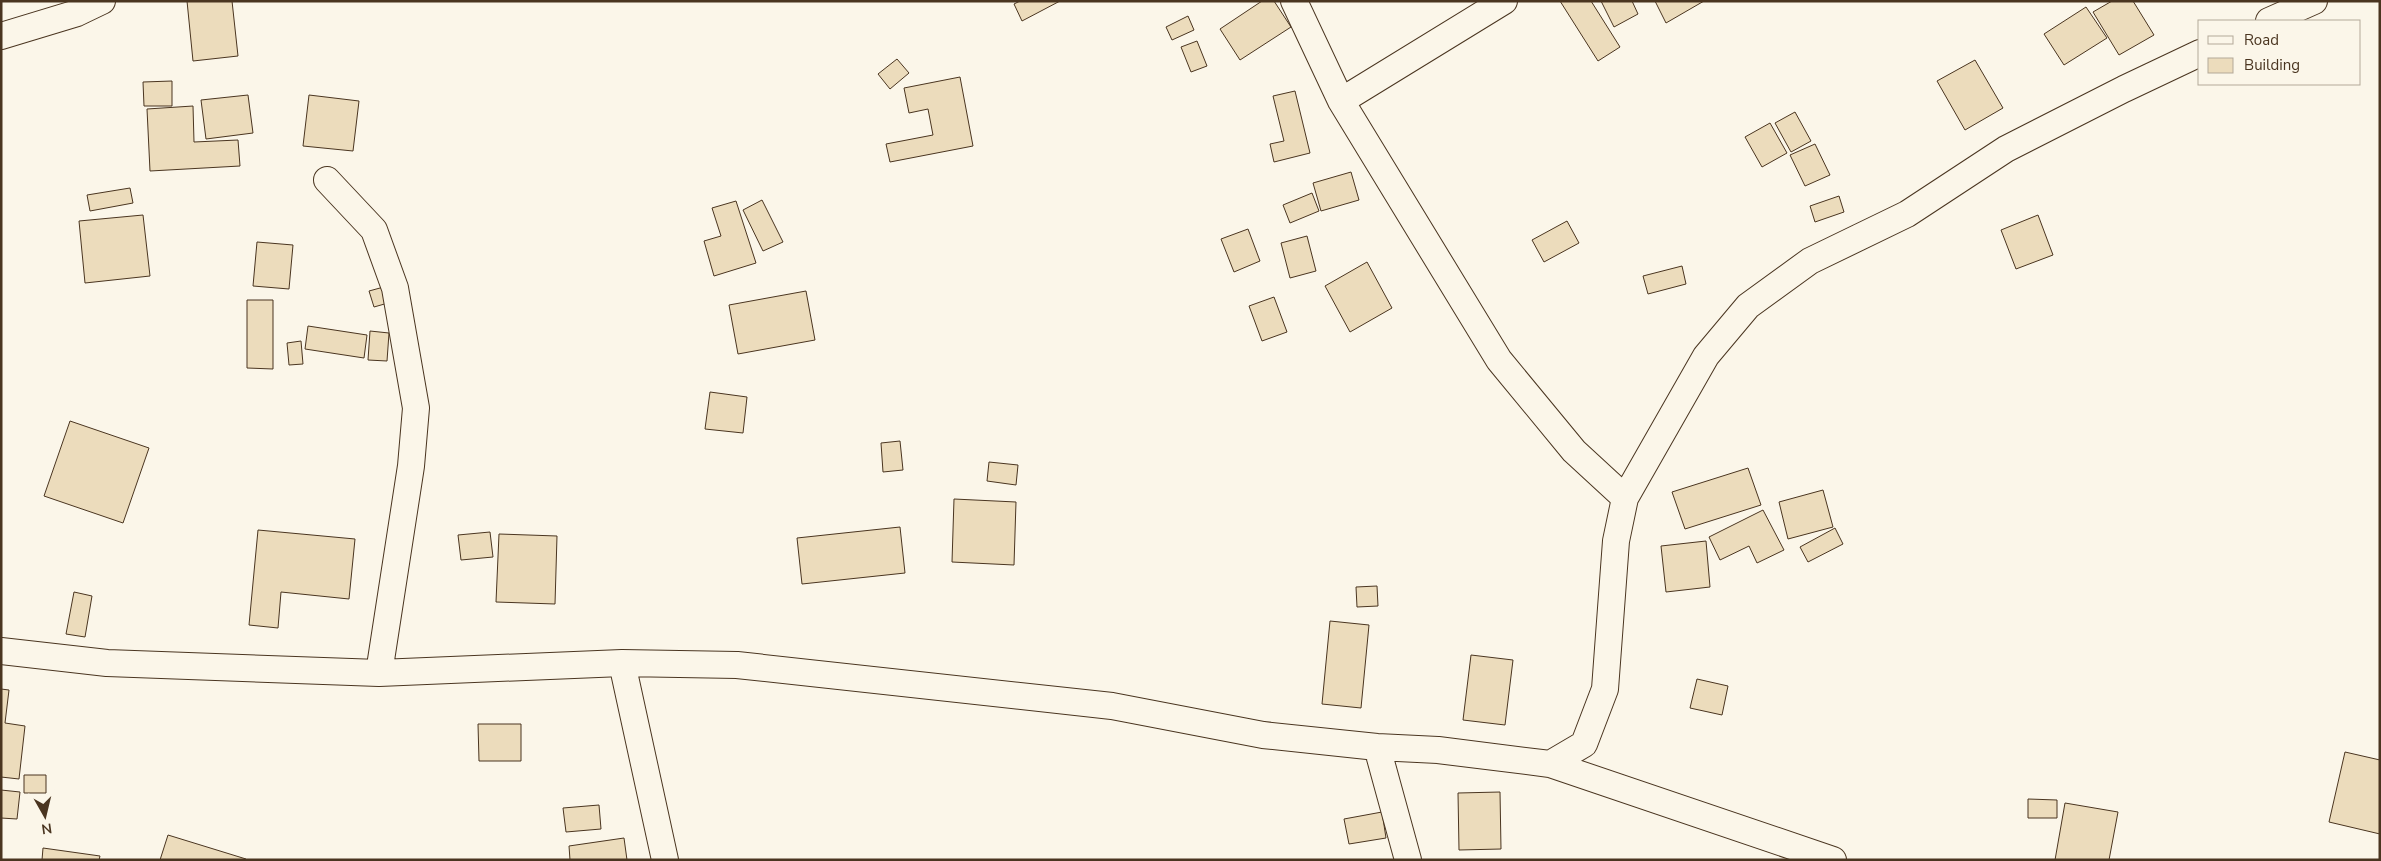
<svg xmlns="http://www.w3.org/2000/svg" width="2381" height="861" font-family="'Nunito Sans',sans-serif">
	<rect width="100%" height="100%" fill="#fbf6e9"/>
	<!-- building -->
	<path fill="#ecdcbc" stroke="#4a3520" d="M 187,1 L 232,1 L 238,56 L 193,61 Z
		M 1020,1 L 1060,1 L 1022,21 L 1014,4 Z
		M 1262,1 L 1274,1 L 1291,27 L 1240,60 L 1220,29 Z
		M 1560,1 L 1591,1 L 1620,47 L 1598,61 Z
		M 1601,1 L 1632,1 L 1638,14 L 1614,27 Z
		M 1655,1 L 1704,1 L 1666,23 Z
		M 2112,1 L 2133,1 L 2154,35 L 2119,55 L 2093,12 Z
		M 2086,7 L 2107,38 L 2064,65 L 2044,34 Z
		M 1188,16 L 1194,30 L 1172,40 L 1166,27 Z
		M 1197,41 L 1207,66 L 1191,72 L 1181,47 Z
		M 897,59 L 909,73 L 890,89 L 878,74 Z
		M 1975,60 L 2003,108 L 1965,130 L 1937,81 Z
		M 960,77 L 973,146 L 890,162 L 886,144 L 933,135 L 928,109 L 909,113 L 904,88 Z
		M 172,81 L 172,106 L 144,106 L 143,82 Z
		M 1295,91 L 1310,153 L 1274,162 L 1270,144 L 1284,141 L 1273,96 Z
		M 248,95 L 253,133 L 206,139 L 201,100 Z
		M 309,95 L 359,101 L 353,151 L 303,146 Z
		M 193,106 L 194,142 L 238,140 L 240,166 L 150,171 L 147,109 Z
		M 1795,112 L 1811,141 L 1791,152 L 1775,123 Z
		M 1770,123 L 1787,153 L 1762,167 L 1745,137 Z
		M 1815,144 L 1830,175 L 1805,186 L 1790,155 Z
		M 1351,172 L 1359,200 L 1321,211 L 1313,183 Z
		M 130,188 L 133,203 L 90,211 L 87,195 Z
		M 1312,193 L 1319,211 L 1290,223 L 1283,205 Z
		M 1839,196 L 1844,212 L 1815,222 L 1810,206 Z
		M 762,200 L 783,242 L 763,251 L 743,210 Z
		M 736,201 L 756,263 L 714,276 L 704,241 L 721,236 L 712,208 Z
		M 143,215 L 150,276 L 85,283 L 79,221 Z
		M 2038,215 L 2053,255 L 2016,269 L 2001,230 Z
		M 1567,221 L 1579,243 L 1544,262 L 1532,240 Z
		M 1248,229 L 1260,261 L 1234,272 L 1221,239 Z
		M 1307,236 L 1316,271 L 1290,278 L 1281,243 Z
		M 257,242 L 293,245 L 289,289 L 253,286 Z
		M 1367,262 L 1392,308 L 1350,332 L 1325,286 Z
		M 1682,266 L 1686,284 L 1648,294 L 1643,276 Z
		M 391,285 L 395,301 L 374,307 L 369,291 Z
		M 806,291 L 815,340 L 738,354 L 729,305 Z
		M 1274,297 L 1287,332 L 1262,341 L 1249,306 Z
		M 247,300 L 273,300 L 273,369 L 247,368 Z
		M 308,326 L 367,335 L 364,358 L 305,349 Z
		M 370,331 L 389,333 L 387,361 L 368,360 Z
		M 301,341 L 303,364 L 289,365 L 287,343 Z
		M 710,392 L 747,397 L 743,433 L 705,429 Z
		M 70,421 L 149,448 L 123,523 L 44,496 Z
		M 900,441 L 903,470 L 883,472 L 881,443 Z
		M 989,462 L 1018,465 L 1016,485 L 987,481 Z
		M 1748,468 L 1761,505 L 1685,529 L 1672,492 Z
		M 1823,490 L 1833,527 L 1788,539 L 1779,502 Z
		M 954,499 L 1016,502 L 1014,565 L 952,562 Z
		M 1763,510 L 1784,550 L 1757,563 L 1749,546 L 1720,560 L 1709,537 Z
		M 900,527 L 905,573 L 802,584 L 797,538 Z
		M 1835,528 L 1843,544 L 1808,562 L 1800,547 Z
		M 258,530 L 355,539 L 349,599 L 281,592 L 278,628 L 249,625 Z
		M 490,532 L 493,557 L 461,560 L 458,535 Z
		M 499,534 L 557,536 L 555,604 L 496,602 Z
		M 1706,541 L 1710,587 L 1666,592 L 1661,546 Z
		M 1377,586 L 1378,606 L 1357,607 L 1356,587 Z
		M 74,592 L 92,596 L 85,637 L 66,634 Z
		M 1330,621 L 1369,625 L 1361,708 L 1322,704 Z
		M 1471,655 L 1513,660 L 1505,725 L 1463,720 Z
		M 1697,679 L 1728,686 L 1722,715 L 1690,708 Z
		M 1,689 L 9,690 L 5,723 L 25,726 L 19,779 L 1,777 Z
		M 478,724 L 521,724 L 521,761 L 479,761 Z
		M 2345,752 L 2380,760 L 2380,834 L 2329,822 Z
		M 24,775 L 46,775 L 46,793 L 24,793 Z
		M 1,790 L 20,792 L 17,819 L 1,818 Z
		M 1500,792 L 1501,849 L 1459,850 L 1458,793 Z
		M 2028,799 L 2057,800 L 2057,818 L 2028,818 Z
		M 2065,803 L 2118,812 L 2109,860 L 2055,860 Z
		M 599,805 L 601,829 L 566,832 L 563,808 Z
		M 1382,812 L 1386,838 L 1349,844 L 1344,819 Z
		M 168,835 L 246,859 L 245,860 L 160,860 Z
		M 624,838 L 627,860 L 570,860 L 569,846 Z
		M 43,848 L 100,856 L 99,860 L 42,860 Z"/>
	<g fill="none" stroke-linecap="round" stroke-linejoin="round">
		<defs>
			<path id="minor" d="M 1294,1 L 1341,101 L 1499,360 L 1574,451 L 1625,498
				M 2269,21 L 2314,1
				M 1,36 L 77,13 L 102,1
				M 1341,101 L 1504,1
				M 327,180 L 374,230 L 395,288 L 416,408 L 411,466 L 379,673
				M 1,651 L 107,663 L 379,673 L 622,663 L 737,665 L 1112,706 L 1263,735 L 1377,747 L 1438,750 L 1550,764 L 1584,744 L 1605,689 L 1616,541 L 1625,498 L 1706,356 L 1748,306 L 1810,261 L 1907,214 L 2006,149 L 2124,89 L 2200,53
				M 622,663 L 665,860
				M 1377,747 L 1408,860
				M 1550,764 L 1833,860"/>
		</defs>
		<!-- minor casing -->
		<use href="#minor" stroke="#4a3520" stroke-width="28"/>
		<!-- minor -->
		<use href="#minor" stroke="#fbf6e9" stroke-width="26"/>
	</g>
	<!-- border -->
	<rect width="2381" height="861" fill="none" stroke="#4a3520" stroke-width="5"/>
	<!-- legend -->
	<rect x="2198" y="20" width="162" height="65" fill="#fbf6e9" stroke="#b4a999"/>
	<rect x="2208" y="36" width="25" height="8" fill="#fbf6e9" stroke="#b4a999"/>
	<text x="2244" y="45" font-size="15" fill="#4a3520">Road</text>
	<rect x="2208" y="58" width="25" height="15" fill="#ecdcbc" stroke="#b4a999"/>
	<text x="2244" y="70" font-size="15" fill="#4a3520">Building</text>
	<!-- north arrow -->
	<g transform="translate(45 816) rotate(172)" stroke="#fbf6e9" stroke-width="4" paint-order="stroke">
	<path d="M0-4L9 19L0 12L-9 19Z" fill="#4a3520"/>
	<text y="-8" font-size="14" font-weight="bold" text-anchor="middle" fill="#4a3520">N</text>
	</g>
</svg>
